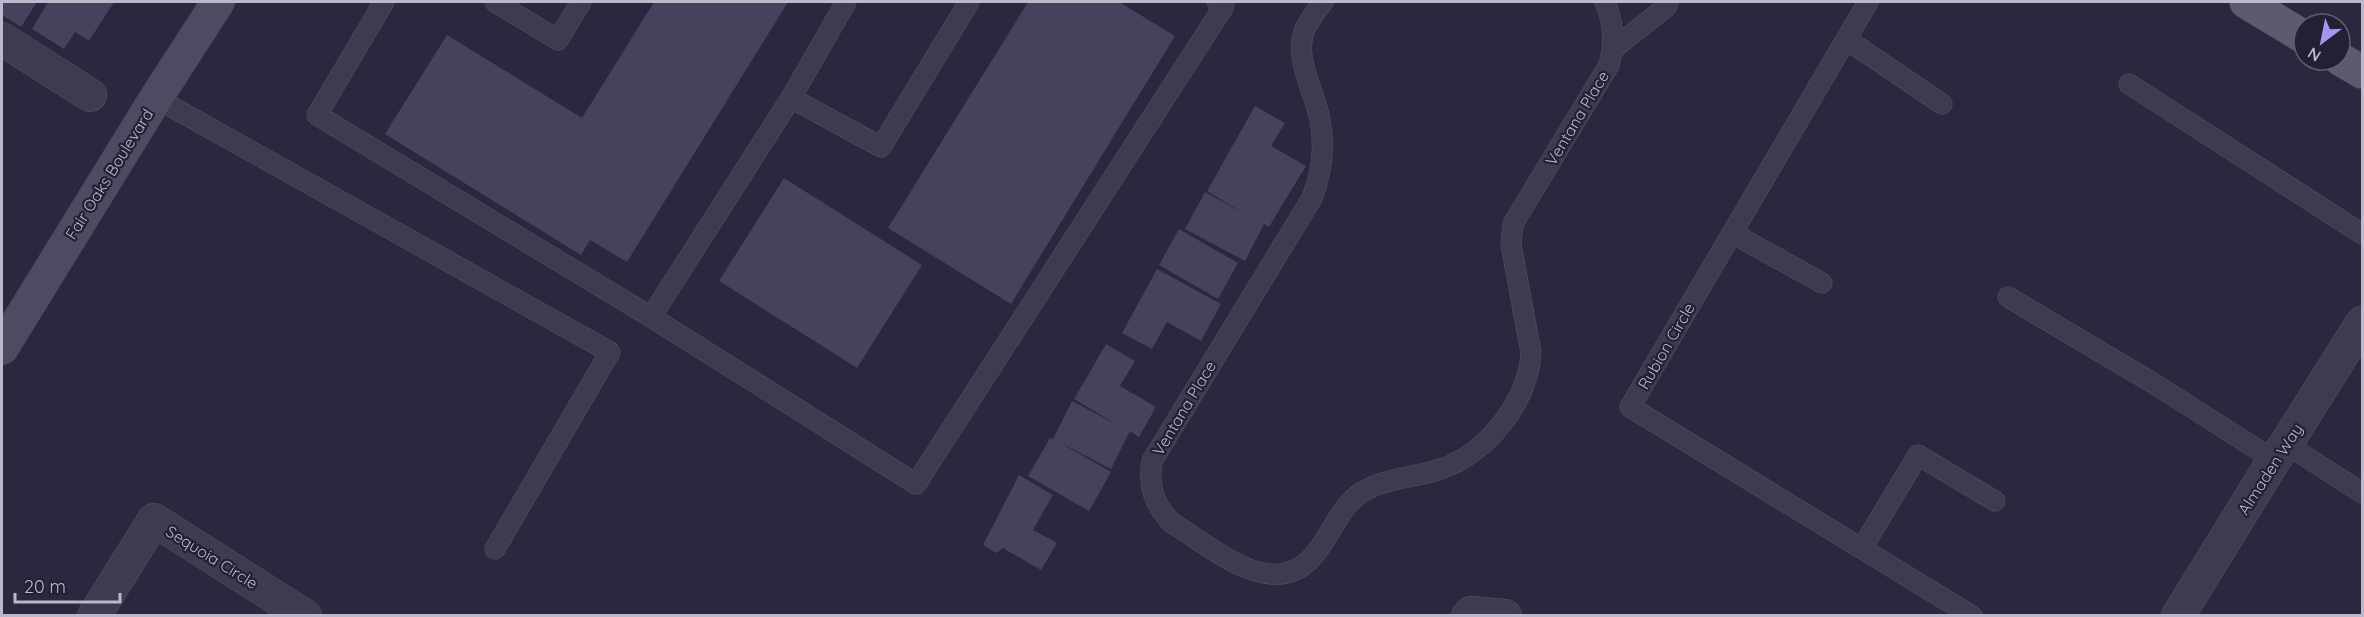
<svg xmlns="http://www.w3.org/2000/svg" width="2364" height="617" font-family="Quicksand,sans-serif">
	<rect width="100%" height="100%" fill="#2b273f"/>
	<!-- building -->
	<path fill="#46415d" d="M 2,2 L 37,2 L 21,27 L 2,15 Z
		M 48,2 L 114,2 L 89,41 L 75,32 L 64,49 L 32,29 Z
		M 654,2 L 788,2 L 627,262 L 590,240 L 581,255 L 385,134 L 447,35 L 582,118 Z
		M 1028,2 L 1119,2 L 1175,36 L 1011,304 L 888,228 Z
		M 1255,106 L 1285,123 L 1271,146 L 1306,166 L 1269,227 L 1264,224 L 1245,261 L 1185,229 L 1205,192 L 1246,215 L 1207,191 Z
		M 784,178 L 922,265 L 857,368 L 719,281 Z
		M 1179,229 L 1238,263 L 1218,299 L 1159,265 Z
		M 1157,269 L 1221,304 L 1201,341 L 1167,322 L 1152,349 L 1122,333 Z
		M 1106,344 L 1135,361 L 1120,386 L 1156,407 L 1139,437 L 1130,431 L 1111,469 L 1057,441 L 1111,472 L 1089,511 L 1028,476 L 1050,438 L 1053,439 L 1072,401 L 1118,425 L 1074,399 Z
		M 1019,475 L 1053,495 L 1033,530 L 1057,543 L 1041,570 L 1003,548 L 996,553 L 983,545 Z"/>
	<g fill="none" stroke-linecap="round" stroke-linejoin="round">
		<defs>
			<path id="lane" d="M 384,2 L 317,115 L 651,317 L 916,484 L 1224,6 L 1217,2
				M 495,2 L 558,40 L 581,2
				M 846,2 L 791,98 L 881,147 L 969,2
				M 1323,2 C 1317,10 1309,20 1305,29 C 1293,58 1315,92 1320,120 C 1325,147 1322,173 1312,198 L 1152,461 C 1148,486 1154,505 1172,523 C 1202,541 1244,578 1281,574 C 1320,569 1328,525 1351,501 C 1373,478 1412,479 1441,469 C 1487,453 1528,402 1531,353 L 1511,244 L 1513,224 L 1609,65 C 1615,43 1614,23 1605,2
				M 1868,2 L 1630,407 L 1972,616
				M 1846,39 L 1942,104
				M 1613,49 L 1666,7 L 1668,2
				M 2129,84 L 2362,234
				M 156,98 L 610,352 L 495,549
				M 1732,233 L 1822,283
				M 2008,297 L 2153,383 L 2274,460
				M 651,317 L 791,98
				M 2286,444 L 2362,493
				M 1862,548 L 1918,455 L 1995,501"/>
			<path id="street" d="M 2,39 L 90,95
				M 94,616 L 154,520 L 305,616
				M 1468,616 L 1471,613 L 1505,616
				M 2178,616 L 2274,460 L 2286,444 L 2362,323"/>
			<path id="secondary" d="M 2,348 L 156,98 L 218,2"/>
			<path id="primary" d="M 2246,2 L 2304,37
				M 2340,59 L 2362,72"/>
		</defs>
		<!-- lane casing -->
		<use href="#lane" stroke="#565366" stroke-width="21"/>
		<!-- street casing -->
		<use href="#street" stroke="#565366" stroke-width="34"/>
		<!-- secondary casing -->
		<use href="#secondary" stroke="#454255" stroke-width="34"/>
		<!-- primary casing -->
		<use href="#primary" stroke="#454255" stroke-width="34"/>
		<!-- lane -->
		<use href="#lane" stroke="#3f3b4f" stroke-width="20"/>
		<!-- street -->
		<use href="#street" stroke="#3f3b4f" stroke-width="33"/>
		<!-- secondary -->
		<use href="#secondary" stroke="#4f4962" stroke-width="33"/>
		<!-- primary -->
		<use href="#primary" stroke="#5d596f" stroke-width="33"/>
	</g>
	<g text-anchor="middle" stroke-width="4.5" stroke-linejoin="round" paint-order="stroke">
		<!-- street labels -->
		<g font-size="16" fill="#bbb8c9" stroke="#232034">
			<text transform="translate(1577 118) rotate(-59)" y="6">Ventana Place</text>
			<text transform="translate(109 174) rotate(-58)" y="6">Fair Oaks Boulevard</text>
			<text transform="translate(1666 346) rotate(-60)" y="6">Rubion Circle</text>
			<text transform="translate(1184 408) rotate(-59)" y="6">Ventana Place</text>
			<text transform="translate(2270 469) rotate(-57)" y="6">Almaden Way</text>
			<text transform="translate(212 557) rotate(32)" y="6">Sequoia Circle</text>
		</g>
	</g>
	<!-- border -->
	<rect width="2364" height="617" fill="none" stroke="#bbb8c9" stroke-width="6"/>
	<!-- north arrow -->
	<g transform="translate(2322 42) rotate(212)"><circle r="28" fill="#232034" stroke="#605d70" stroke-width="1.5"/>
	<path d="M0-4.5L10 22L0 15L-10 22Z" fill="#a794f2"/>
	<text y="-9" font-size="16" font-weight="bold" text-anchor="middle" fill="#bbb8c9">N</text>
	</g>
	<!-- scale -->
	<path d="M15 593v9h105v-9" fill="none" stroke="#bbb8c9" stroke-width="3"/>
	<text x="24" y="593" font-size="18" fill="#bbb8c9" stroke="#232034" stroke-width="4.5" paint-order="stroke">20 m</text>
</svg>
